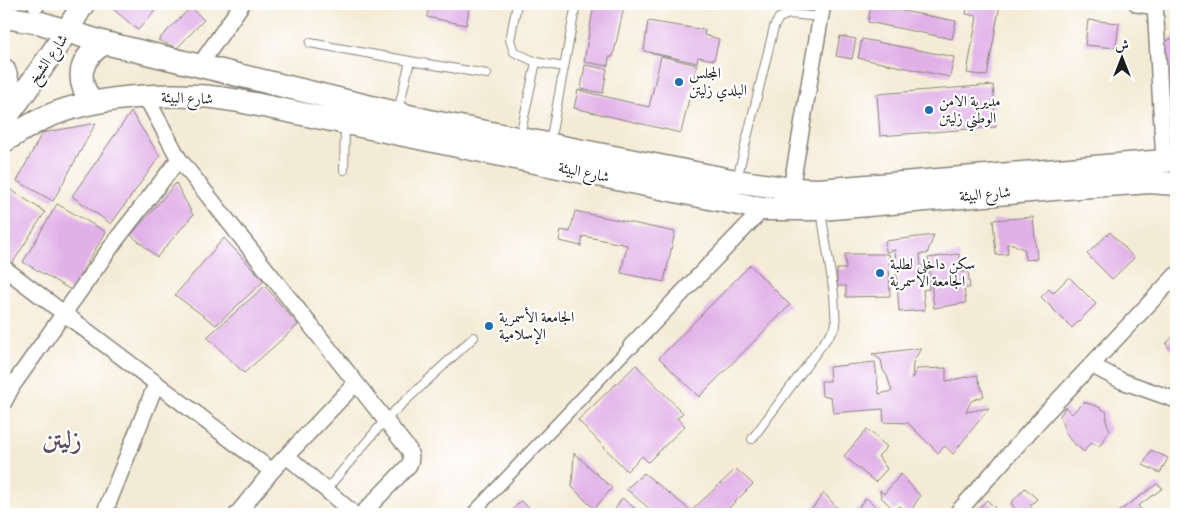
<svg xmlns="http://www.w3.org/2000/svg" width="1180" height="518" font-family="'IM FELL French Canon',Amiri,serif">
	<rect width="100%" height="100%" fill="#fff"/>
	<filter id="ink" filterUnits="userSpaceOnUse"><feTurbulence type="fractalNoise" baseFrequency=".02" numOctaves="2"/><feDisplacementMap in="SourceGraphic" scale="10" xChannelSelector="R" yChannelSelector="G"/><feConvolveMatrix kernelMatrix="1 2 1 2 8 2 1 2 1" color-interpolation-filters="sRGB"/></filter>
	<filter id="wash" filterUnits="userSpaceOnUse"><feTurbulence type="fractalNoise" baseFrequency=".0096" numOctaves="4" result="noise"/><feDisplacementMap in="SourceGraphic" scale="20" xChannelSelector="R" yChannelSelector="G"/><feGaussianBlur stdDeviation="1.12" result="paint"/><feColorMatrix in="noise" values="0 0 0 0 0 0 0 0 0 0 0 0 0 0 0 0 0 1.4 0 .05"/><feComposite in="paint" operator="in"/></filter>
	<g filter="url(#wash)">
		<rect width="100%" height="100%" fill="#f4ebd6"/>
		<g id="blocks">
			<!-- building -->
			<path fill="#e0b0e7" d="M 107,4 L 161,4 L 138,30 Z
				M 430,4 L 470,4 L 466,25 L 427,17 Z
				M 594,4 L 598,5 L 598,4 L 620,4 L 620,7 L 624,7 L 613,57 L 609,57 L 608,66 L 584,62 Z
				M 649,4 L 667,4 L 666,8 Z
				M 968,4 L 1000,4 L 987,76 L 967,73 L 977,16 L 966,14 Z
				M 871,5 L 956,21 L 952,39 L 868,22 Z
				M 191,7 L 204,20 L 177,48 L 158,40 Z
				M 1088,20 L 1119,23 L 1116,48 L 1085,45 Z
				M 648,21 L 705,30 L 704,35 L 719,39 L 714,60 L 698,57 L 697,63 L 644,51 Z
				M 840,36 L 856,39 L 852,59 L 836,56 Z
				M 1176,36 L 1176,88 L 1167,93 L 1163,43 Z
				M 862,39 L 954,57 L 950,77 L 858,58 Z
				M 661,56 L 697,65 L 681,133 L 574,108 L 578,90 L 649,107 Z
				M 585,65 L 607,69 L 603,93 L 581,89 Z
				M 993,85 L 996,127 L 880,136 L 877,94 Z
				M 1176,92 L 1176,130 L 1171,128 L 1167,119 L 1165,97 Z
				M 131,112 L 160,156 L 111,224 L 72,196 Z
				M 96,123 L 53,201 L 17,181 L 42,133 Z
				M 176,183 L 193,215 L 157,257 L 131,235 Z
				M 8,188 L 45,212 L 12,264 L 4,259 L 4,194 Z
				M 57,204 L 106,232 L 71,290 L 23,262 Z
				M 575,211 L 675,232 L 664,282 L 621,273 L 627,245 L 583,236 L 581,246 L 559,241 L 561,230 L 570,232 Z
				M 1033,217 L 1037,259 L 1025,260 L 1025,250 L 1013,244 L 1007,244 L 1008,254 L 996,255 L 993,220 Z
				M 1110,232 L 1134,258 L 1112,279 L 1087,254 Z
				M 934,235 L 927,254 L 920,254 L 921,267 L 927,267 L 929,289 L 923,290 L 925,310 L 899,312 L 895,250 L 886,252 L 885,241 Z
				M 224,238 L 264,281 L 216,325 L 175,295 Z
				M 845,254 L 889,254 L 890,296 L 846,297 L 846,286 L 837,286 L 837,269 L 846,269 Z
				M 959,254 L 961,272 L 968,271 L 970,288 L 964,288 L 966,303 L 934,308 L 928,258 Z
				M 750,265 L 790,305 L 699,397 L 659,358 Z
				M 1069,277 L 1096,304 L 1072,328 L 1041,297 L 1049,289 L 1053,293 Z
				M 265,286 L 298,325 L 244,373 L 207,337 Z
				M 1176,333 L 1176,355 L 1166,344 Z
				M 921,348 L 913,363 L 912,379 L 917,369 L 946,368 L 946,381 L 977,375 L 984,396 L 971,401 L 966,412 L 989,408 L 953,454 L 945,446 L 938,453 L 908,423 L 884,422 L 883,409 L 833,413 L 831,397 L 822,396 L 821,381 L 830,381 L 829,367 L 875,362 L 879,394 L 892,391 L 887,376 L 883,370 L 881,360 L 872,354 Z
				M 636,365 L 683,413 L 677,418 L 685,426 L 648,462 L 642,456 L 627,471 L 578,420 Z
				M 1083,402 L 1097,406 L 1107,412 L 1106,421 L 1110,430 L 1099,447 L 1091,442 L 1084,452 L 1071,441 L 1065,432 L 1060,416 L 1065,407 L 1072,414 Z
				M 867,429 L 887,447 L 878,456 L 887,469 L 875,482 L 844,456 Z
				M 1151,450 L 1168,458 L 1160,473 L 1143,465 Z
				M 574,453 L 612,488 L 594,509 L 572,487 Z
				M 736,469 L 753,484 L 723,514 L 656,514 L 626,489 L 644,473 L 691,511 Z
				M 901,474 L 920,496 L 909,514 L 908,514 L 900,506 L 894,510 L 881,497 L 880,490 L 884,494 Z
				M 1157,484 L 1163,488 L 1138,506 L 1145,514 L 1115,514 Z
				M 1025,488 L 1037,499 L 1030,506 L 1037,514 L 1019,514 L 1011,503 Z
				M 824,493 L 839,510 L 835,514 L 808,514 Z
				M 622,498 L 642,514 L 612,514 Z
				M 866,498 L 885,514 L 853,514 Z
				M 987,500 L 1001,514 L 972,514 Z
				M 521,501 L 536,514 L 508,514 Z"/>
		</g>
	</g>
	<g filter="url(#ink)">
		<use href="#blocks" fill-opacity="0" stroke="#888479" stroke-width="1"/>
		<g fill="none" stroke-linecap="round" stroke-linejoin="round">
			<defs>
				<path id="service" d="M 517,4 L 510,40 L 514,52 L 536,62 L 564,67
					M 310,43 L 410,61 L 398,111
					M 410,61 L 487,74
					M 520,136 L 536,62
					M 550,142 L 576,4
					M 344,170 L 345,125
					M 737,179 L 774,27 L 779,18 L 789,14 L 821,17
					M 752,439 L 836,326 L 834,294 L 821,211
					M 326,490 L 385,420 L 474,337"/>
				<path id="pedestrian" d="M 472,514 L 631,346"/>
				<path id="minor" d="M 35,4 L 37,5
					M 1137,4 L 1156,7
					M 1155,4 L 1164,161
					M 199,66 L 242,4
					M 146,97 L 179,159 L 409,450 C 411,456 412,459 409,465 L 362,514
					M 791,189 L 823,4
					M 4,268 L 272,471
					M 631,346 L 763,209
					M 1091,365 L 1122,381 L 1176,400
					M 4,402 L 13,385 L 116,240 L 179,159
					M 287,456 L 354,514
					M 104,514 L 156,384
					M 237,514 L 272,471 L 356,383
					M 956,514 L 1046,413 L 1176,275"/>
				<path id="primary" d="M 4,17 L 41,23 L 105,43 L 429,121 L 736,181 L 791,189 L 819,190 L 1176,160
					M 4,70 C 9,83 12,104 8,118
					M 92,102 C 74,79 80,57 105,43
					M 10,112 C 36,77 61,42 83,4
					M 4,141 C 16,134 28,126 40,120 C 84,98 148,94 197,96 C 211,96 225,99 239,101 L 763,209 L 821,209 L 1078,187 L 1150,182 L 1176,184"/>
			</defs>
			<!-- service casing -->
			<use href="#service" stroke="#888479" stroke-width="10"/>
			<!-- pedestrian casing -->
			<use href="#pedestrian" stroke="#888479" stroke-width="14"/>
			<!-- minor casing -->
			<use href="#minor" stroke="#888479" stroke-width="18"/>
			<!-- primary casing -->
			<use href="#primary" stroke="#888479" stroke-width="25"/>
			<!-- service -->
			<use href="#service" stroke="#fff" stroke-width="8"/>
			<!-- pedestrian -->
			<use href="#pedestrian" stroke="#fff" stroke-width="11"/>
			<!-- minor -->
			<use href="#minor" stroke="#fff" stroke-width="15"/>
			<!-- primary -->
			<use href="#primary" stroke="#fff" stroke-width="22"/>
		</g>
	</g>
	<!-- markers -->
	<g fill="#1f6fb2" stroke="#fff" stroke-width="2">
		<circle cx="679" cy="82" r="5"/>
		<circle cx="929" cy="110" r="5"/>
		<circle cx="880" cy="273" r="5"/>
		<circle cx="489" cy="326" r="5"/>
	</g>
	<g text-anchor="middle" stroke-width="4.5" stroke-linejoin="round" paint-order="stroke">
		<!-- street labels -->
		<g font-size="15" fill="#1c1c1c" stroke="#fff">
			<text transform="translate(48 59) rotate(-55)" y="5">شارع الشيخ</text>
			<text transform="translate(187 98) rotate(2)" y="5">شارع البيئة</text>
			<text transform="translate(584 172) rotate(12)" y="5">شارع البيئة</text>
			<text transform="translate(985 194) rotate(-5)" y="5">شارع البيئة</text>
		</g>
		<!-- poi labels -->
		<g font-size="15" fill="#1c1c1c" stroke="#fff" text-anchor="start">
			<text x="689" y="78">المجلس<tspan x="689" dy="17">البلدي زليتن</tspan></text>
			<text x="939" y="106">مديرية الامن<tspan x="939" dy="17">الوطني زليتن</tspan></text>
			<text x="890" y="269">سكن داخلي لطلبة<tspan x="890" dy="17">الجامعة اﻻسمرية</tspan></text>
			<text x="499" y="322">الجامعة الأسمرية<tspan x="499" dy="17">الإسلامية</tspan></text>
		</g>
		<!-- town labels -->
		<g font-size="25" font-weight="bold" fill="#615063" stroke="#fff">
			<text x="62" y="448">زليتن</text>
		</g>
	</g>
	<!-- margin -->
	<rect width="1180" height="518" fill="none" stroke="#fff" stroke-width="20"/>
	<!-- north arrow -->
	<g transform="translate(1122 58)" stroke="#ffffff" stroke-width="4" paint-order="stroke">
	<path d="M0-4L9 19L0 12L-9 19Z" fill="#1c1c1c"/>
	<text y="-8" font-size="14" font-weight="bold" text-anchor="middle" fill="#1c1c1c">ش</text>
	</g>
</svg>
